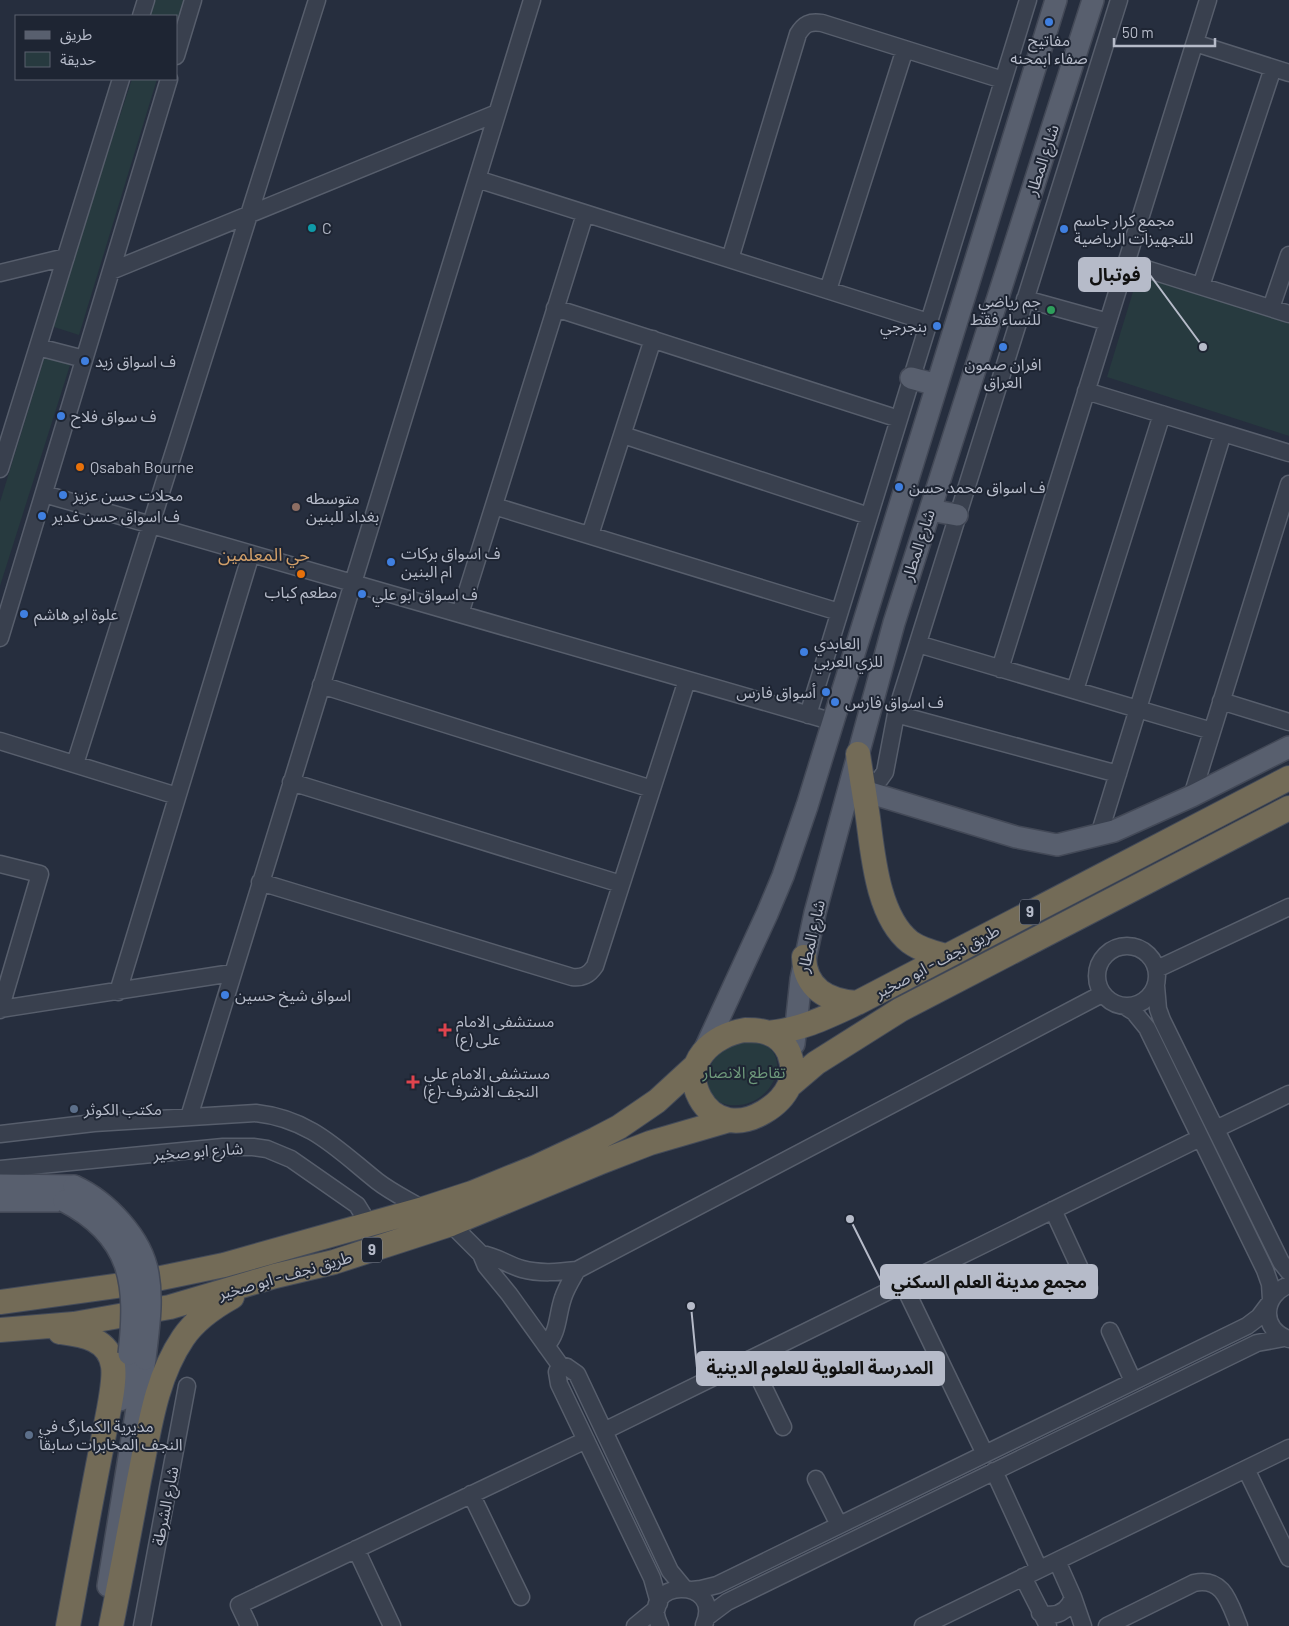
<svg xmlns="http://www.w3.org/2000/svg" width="1289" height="1626" font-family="Barlow,'Noto Sans Arabic',sans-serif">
	<rect width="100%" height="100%" fill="#262e3e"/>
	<!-- green -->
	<path fill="#273a3f" d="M 154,0 L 185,0 L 176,29 L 176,16 L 149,16 Z
		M 132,79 L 157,79 L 79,335 L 51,326 Z
		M 1139,272 L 1289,317 L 1289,436 L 1107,377 Z
		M 45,356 L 71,362 L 0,586 L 0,502 Z
		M 746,1041 C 800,1041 777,1111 729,1105 C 703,1101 703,1068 719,1054 C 727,1047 736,1043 746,1041 Z"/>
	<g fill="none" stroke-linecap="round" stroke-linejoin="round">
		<defs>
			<path id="minor" d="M 141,16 L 146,0
				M 1195,43 L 1289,73
				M 176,56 L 193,0
				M 477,179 L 928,322
				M 730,259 L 798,34 C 804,24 810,21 822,23 L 1003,80
				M 1127,263 L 1289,314
				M 111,271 L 497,113
				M 0,273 L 66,257
				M 1201,286 L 1273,68
				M 828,290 L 905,49
				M 1025,299 L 1108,322
				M 555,308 L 899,419
				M 1271,308 L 1289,255
				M 38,347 L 84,359
				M 1086,391 L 1289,453
				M 623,435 L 869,516
				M 0,469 L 121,79
				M 44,494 L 834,722
				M 494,506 L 839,612
				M 590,535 L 653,339
				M 460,614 L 585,214
				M 0,638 L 169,79
				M 918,644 L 1212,731
				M 1000,669 L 1208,0
				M 321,685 L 652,789
				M 1075,690 L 1162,414
				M 1221,701 L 1289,722
				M 896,714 L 1118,774
				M 808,715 L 1028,0
				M 0,741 L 177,796
				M 75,764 L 317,0
				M 291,782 L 621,884
				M 863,785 L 880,779 L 885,772 L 896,714 L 901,697 L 1119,0
				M 1192,796 L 1289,484
				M 1099,835 L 1223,433
				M 0,864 L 40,874 L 0,1010
				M 260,882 L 572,977 C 583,978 589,975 595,966 L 687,680
				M1097 976a30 30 0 1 1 60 0a30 30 0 1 1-60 0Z
				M 1157,969 L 1289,907
				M 1156,986 L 1158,1009 L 1162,1020 L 1281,1262 L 1289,1272
				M 118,992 L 251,554
				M 1126,1007 L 1134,1012 L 1147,1028 L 1265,1270 L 1270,1284 L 1271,1299
				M 0,1009 L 232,973
				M 189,1117 L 532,0
				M 1216,1129 L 1289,1094
				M 0,1134 L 94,1123 L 256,1113 C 310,1119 337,1149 377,1181 C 391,1192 408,1200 423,1209
				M 0,1169 L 223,1147 L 253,1147 L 267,1149 L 291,1159 L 357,1205 L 365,1218 L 366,1225
				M 1053,1210 L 1089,1288
				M 451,1224 L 481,1254 L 486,1266 L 509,1294 L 560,1365 L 567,1367 L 577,1374 L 670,1571 L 684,1588
				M 481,1254 C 496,1256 508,1265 522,1269 C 540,1274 559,1272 577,1270 L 1102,994
				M 903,1284 L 985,1454
				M 1289,1285 C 1262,1295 1260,1330 1289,1339
				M 1110,1331 L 1133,1381
				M 546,1346 C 559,1332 557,1315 563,1298 C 566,1288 572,1279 577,1270
				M 750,1359 L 783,1427
				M 560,1365 L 557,1372 L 559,1384 L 652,1578 L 659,1603
				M 604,1431 L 1200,1138
				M 1246,1469 L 1289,1558
				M 994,1471 L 1039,1569
				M 816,1479 L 839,1525
				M 471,1494 L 521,1597
				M 356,1549 L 392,1626
				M 1057,1561 L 1073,1597 L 1083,1626
				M 1023,1577 L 1048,1626
				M 692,1590 L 701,1589 L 717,1585 L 1247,1326 L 1259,1317 L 1268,1305
				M 1040,1613 C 1056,1618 1068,1612 1073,1597
				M 707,1617 L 727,1602 L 1257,1343 L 1284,1338
				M 142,1626 L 187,1386
				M 249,1626 L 239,1605 L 586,1440
				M 635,1626 L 657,1608
				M 660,1626 C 636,1578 725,1576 704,1625
				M 923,1626 L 1289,1448
				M 1107,1626 L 1194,1583 C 1224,1576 1230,1605 1239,1626"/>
			<path id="major" d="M 911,378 L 937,385
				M 930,510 L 957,515
				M 864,791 L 1016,837 L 1057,845 L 1114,831 L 1192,796 L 1289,747
				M 794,1044 L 801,979 L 815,913 L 894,623 L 1093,0
				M 703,1053 L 767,914 L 783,876 L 807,806 L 1056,0
				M 0,1185 L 74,1186
				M 0,1201 L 64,1201
				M 120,1400 L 129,1354
				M 108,1586 L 145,1359"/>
			<path id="highway" d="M 858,754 C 861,775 865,797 868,818 C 873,856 878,917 910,942 C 921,950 934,953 946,956
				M 804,957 C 805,989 828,1001 857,1003
				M 745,1030 C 753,1030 761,1030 768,1033 C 777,1036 785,1044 789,1053 C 793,1064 794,1076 789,1086 C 780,1106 751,1124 729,1120 C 716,1118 706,1109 700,1098 C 681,1063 712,1035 745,1030 Z
				M 768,1033 C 801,1030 827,1017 857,1003 L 1289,778
				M 789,1086 L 816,1063 L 900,1010 L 1289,808
				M 0,1302 L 137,1283 L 224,1265 L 423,1209 L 472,1193 L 536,1167 L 596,1139 L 619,1127 L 657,1101 L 694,1067
				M 0,1330 L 74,1324 L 170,1307 L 275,1276 L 334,1262 L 451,1224 L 601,1162 L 650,1143 L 729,1120
				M 60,1332 C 82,1335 109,1338 113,1366 C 116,1384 105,1426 102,1445 C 90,1505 79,1566 68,1626
				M 111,1626 C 121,1577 130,1528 139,1480 C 149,1432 155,1379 183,1338 C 195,1320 214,1307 232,1297"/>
		</defs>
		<!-- minor casing -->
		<use href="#minor" stroke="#575e6c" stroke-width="19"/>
		<!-- major casing -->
		<use href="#major" stroke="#434957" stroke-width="24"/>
		<!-- highway casing -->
		<use href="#highway" stroke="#444b59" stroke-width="26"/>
		<!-- minor -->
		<use href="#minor" stroke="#39404e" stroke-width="16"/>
		<!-- major -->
		<use href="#major" stroke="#585f6e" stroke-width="21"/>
		<!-- highway -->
		<use href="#highway" stroke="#736b57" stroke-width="24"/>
		<defs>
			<path id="major-bridge" d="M 74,1186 C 107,1201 142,1238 148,1274 C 153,1302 148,1331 145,1359
				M 64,1201 C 132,1236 137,1284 129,1354"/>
		</defs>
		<!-- major-bridge casing -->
		<use href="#major-bridge" stroke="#434957" stroke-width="24" stroke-linecap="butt"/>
		<!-- major-bridge -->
		<use href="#major-bridge" stroke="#585f6e" stroke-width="21"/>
	</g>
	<!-- markers -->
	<g fill="#3f7fe0" stroke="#1e2533" stroke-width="2">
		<circle cx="1049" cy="22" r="5"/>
		<circle cx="1064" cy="229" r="5"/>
		<circle cx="937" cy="326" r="5"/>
		<circle cx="1003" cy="347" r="5"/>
		<circle cx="85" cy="361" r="5"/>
		<circle cx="61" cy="416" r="5"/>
		<circle cx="899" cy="487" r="5"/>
		<circle cx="63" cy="495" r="5"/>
		<circle cx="42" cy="516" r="5"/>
		<circle cx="391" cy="562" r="5"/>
		<circle cx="362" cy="594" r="5"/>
		<circle cx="24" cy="614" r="5"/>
		<circle cx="804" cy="652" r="5"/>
		<circle cx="826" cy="692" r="5"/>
		<circle cx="835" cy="702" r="5"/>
		<circle cx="225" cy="995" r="5"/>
	</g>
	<circle fill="#0f9aa8" stroke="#1e2533" stroke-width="2" cx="312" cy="228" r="5"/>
	<circle fill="#2e9e5b" stroke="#1e2533" stroke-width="2" cx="1051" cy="310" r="5"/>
	<g fill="#e8710a" stroke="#1e2533" stroke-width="2">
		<circle cx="80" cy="467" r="5"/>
		<circle cx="301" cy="574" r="5"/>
	</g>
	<circle fill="#8d6e63" stroke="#1e2533" stroke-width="2" cx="296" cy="507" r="5"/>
	<g fill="#e0444e" stroke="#1e2533" stroke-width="2">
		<path d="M442.5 1022.5h5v5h5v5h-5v5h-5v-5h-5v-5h5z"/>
		<path d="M410.5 1074.5h5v5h5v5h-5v5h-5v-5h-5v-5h5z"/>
	</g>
	<g fill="#5c6f8a" stroke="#1e2533" stroke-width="2">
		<circle cx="74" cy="1109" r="5"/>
		<circle cx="29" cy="1435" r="5"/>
	</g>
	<g text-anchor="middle" stroke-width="4" stroke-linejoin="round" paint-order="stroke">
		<!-- shield labels -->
		<g fill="#1e2533" stroke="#888e9c" stroke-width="1">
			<rect x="1020" y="899.5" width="20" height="25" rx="4"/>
			<rect x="362" y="1237.5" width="20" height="25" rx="4"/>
		</g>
		<g font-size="15" font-weight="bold" fill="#b6bbc9">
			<text x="1030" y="917">9</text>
			<text x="372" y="1255">9</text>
		</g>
		<!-- poi labels -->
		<g font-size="16" fill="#b6bbc9" stroke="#1e2533" text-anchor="start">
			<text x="1049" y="46" text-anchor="middle">مفاتيح<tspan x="1049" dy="18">صفاء ابمحنه</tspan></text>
			<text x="1074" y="226">مجمع كرار جاسم<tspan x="1074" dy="18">للتجهيزات الرياضية</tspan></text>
			<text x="322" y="234">C</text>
			<text x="1041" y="307" text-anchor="end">جم رياضي<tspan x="1041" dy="18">للنساء فقط</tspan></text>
			<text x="927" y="332" text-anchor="end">بنجرجي</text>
			<text x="95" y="367">ف اسواق زيد</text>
			<text x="1003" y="370" text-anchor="middle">افران صمون<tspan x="1003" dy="18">العراق</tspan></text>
			<text x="71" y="422">ف سواق فلاح</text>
			<text x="90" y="473">Qsabah Bourne</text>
			<text x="909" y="493">ف اسواق محمد حسن</text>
			<text x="73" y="501">محلات حسن عزيز</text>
			<text x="306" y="504">متوسطه<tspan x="306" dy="18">بغداد للبنين</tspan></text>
			<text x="52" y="522">ف اسواق حسن غدير</text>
			<text x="401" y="559">ف اسواق بركات<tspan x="401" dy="18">ام البنين</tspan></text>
			<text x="301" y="598" text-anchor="middle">مطعم كباب</text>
			<text x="372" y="600">ف اسواق ابو علي</text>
			<text x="34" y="620">علوة ابو هاشم</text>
			<text x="814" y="649">العابدي<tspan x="814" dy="18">للزي العربي</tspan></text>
			<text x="816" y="698" text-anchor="end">أسواق فارس</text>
			<text x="845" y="708">ف اسواق فارس</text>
			<text x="235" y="1001">اسواق شيخ حسين</text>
			<text x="456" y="1027">مستشفی الامام<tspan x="456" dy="18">علی (ع)</tspan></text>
			<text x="424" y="1079">مستشفى الامام علي<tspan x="424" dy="18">(ع)-النجف الاشرف</tspan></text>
			<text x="84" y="1115">مكتب الكوثر</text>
			<text x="39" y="1432">مديرية الكمارگ في<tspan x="39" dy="18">النجف المخابرات سابقآ</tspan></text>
		</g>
		<!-- street labels -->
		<g font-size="16" fill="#b6bbc9" stroke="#1e2533">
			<text transform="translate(1042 160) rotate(-72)" y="6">شارع المطار</text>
			<text transform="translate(918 545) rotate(-72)" y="6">شارع المطار</text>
			<text transform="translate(811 936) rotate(-77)" y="6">شارع المطار</text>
			<text transform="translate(937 961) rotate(-28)" y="6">طريق نجف - ابو صخير</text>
			<text transform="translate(198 1151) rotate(-4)" y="6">شارع ابو صخير</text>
			<text transform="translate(285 1275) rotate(-16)" y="6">طريق نجف - ابو صخير</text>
			<text transform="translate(165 1506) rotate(-79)" y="6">شارع الشرطة</text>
		</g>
		<!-- park labels -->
		<g font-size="16" fill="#6e997b" stroke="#1e2533">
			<text x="744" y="1078">تقاطع الانصار</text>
		</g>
		<!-- neighbourhood labels -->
		<g font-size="18" fill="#d19f69" stroke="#1e2533">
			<text x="264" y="561">حي المعلمين</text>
		</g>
	</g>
	<!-- callouts -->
	<path fill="none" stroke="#b6bbc9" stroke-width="2" d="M1203 347L1150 275M850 1219L881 1281M691 1306L697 1368"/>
	<g fill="#b6bbc9" stroke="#1e2533" stroke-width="2">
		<circle cx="1203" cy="347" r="5"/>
		<circle cx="850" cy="1219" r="5"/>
		<circle cx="691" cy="1306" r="5"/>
	</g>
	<g fill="#b6bbc9" stroke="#b6bbc9" stroke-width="2">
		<rect x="1079" y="258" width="71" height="33" rx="5"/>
		<rect x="881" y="1265" width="216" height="33" rx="5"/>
		<rect x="697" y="1352" width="247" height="33" rx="5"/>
	</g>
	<g font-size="18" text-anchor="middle" font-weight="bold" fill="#111">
		<text x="1115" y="281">فوتبال</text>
		<text x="989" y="1288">مجمع مدينة العلم السكني</text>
		<text x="820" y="1374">المدرسة العلوية للعلوم الدينية</text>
	</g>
	<!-- legend -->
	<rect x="15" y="15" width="162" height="65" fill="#1e2533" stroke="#5b616f"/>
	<rect x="25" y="31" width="25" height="8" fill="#585f6e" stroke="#5b616f"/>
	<text x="60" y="40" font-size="15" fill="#b6bbc9">طريق</text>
	<rect x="25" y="52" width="25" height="15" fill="#273a3f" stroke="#5b616f"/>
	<text x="60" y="65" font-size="15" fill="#b6bbc9">حديقة</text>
	<!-- scale -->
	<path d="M1114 38v8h101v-8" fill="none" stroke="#b6bbc9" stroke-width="2.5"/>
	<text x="1122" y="38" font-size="15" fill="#b6bbc9" stroke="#1e2533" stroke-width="4" paint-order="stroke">50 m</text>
</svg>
